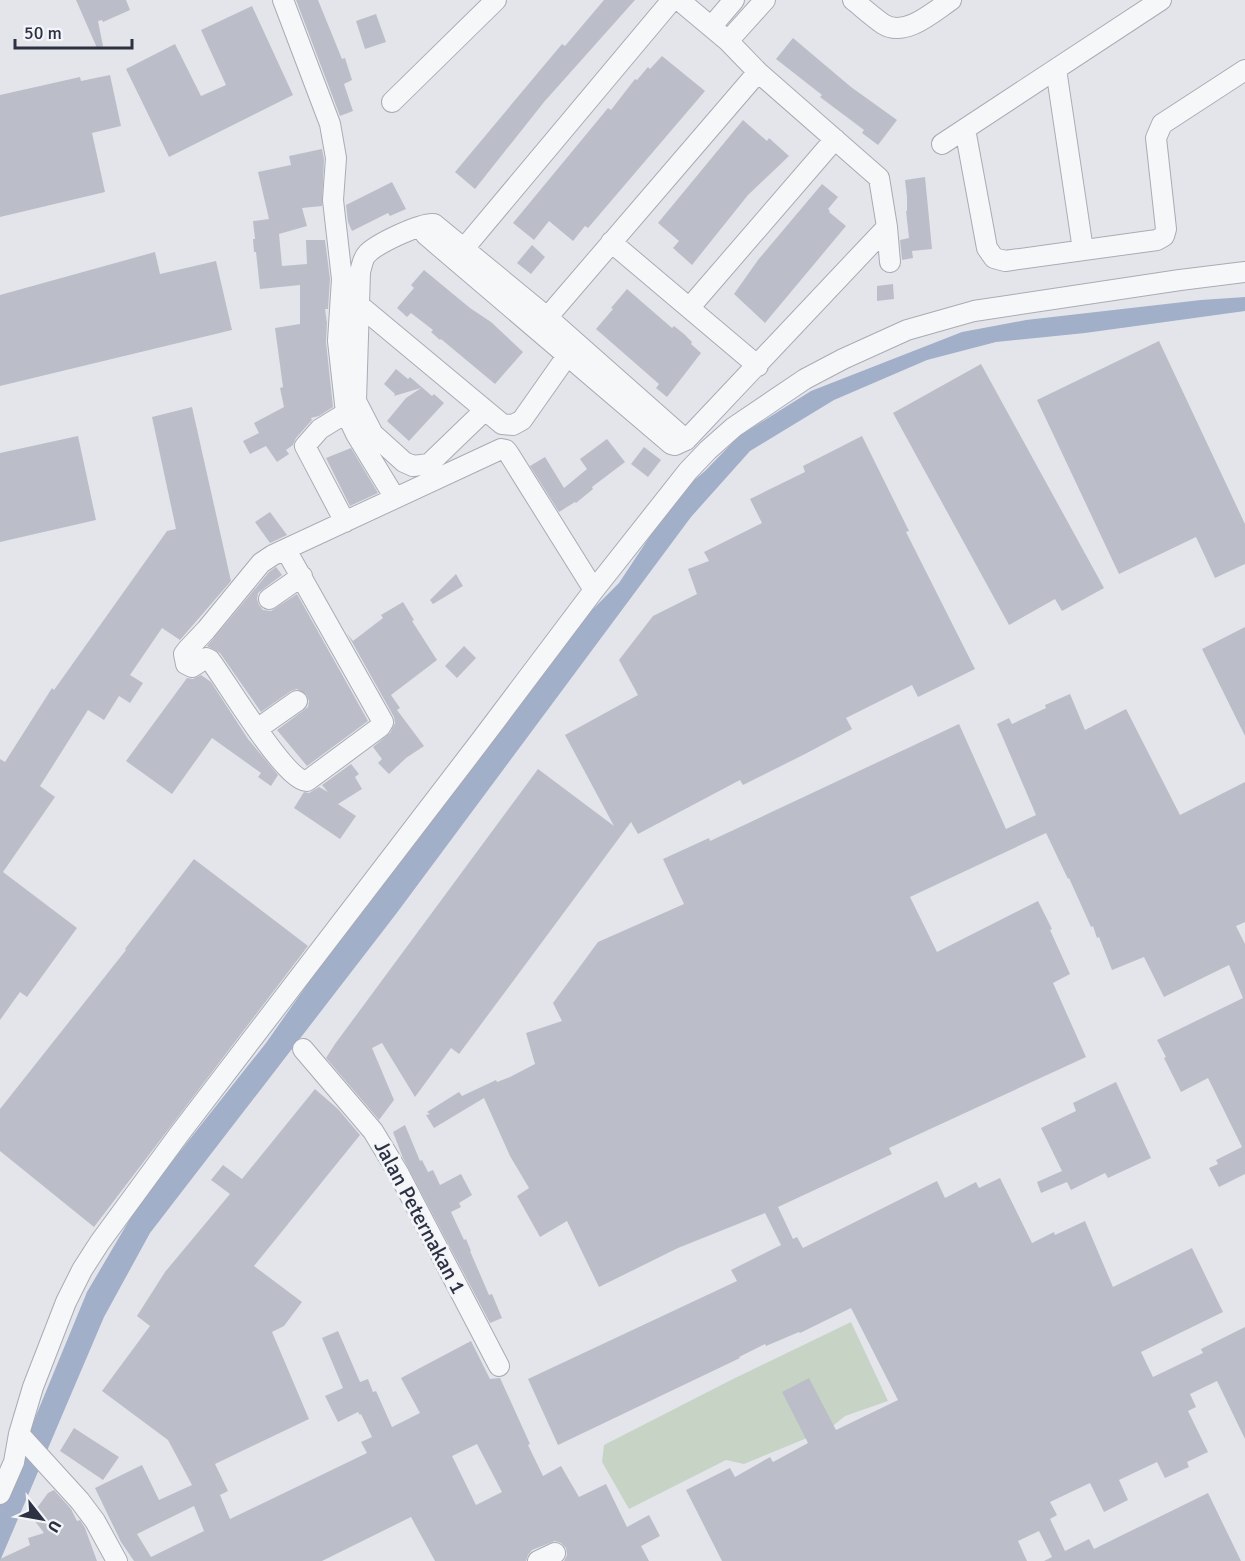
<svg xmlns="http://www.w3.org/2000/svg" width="1245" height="1561" font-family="Signika,sans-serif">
	<rect width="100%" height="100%" fill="#e4e5eb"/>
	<!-- green -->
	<path fill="#c7d4c5" d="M 851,1322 L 888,1401 L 845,1416 L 834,1425 L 807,1438 L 744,1464 L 726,1460 L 629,1509 L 602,1462 L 604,1445 L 731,1380 Z"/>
	<!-- water -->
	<path fill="#a1afc9" d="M 1245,297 L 1245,311 L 1085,333 L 996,342 L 927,360 L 834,400 L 750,451 L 691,517 L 396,914 L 150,1233 L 104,1317 L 0,1561 L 0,1503 L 87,1292 L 140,1202 L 266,1043 L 387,871 L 467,773 L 591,611 L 619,583 L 678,494 L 705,471 L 739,436 L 811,391 L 962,332 L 1026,320 L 1201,300 Z"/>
	<!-- building -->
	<path fill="#bbbec8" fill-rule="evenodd" d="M 76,0 L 126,0 L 130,10 L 103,22 L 102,20 L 98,21 L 103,46 L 97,48 Z
		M 296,0 L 318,0 L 342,59 L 345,58 L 352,80 L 344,84 L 353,111 L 340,116 Z
		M 604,0 L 635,0 L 544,102 L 475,189 L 455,172 L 562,44 L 565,46 Z
		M 252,6 L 293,95 L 169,157 L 126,69 L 175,44 L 201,96 L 226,85 L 201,30 Z
		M 376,14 L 386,42 L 365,49 L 356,21 Z
		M 793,38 L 851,87 L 897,120 L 878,145 L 862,133 L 864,130 L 820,97 L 822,95 L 776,59 Z
		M 662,56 L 705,91 L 588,228 L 585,226 L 573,241 L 549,221 L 534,240 L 513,223 L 608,108 L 611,110 L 635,79 L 637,80 L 648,67 L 650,69 Z
		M 110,75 L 121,126 L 92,133 L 105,192 L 0,217 L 0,95 L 80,77 L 81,81 Z
		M 743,120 L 767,141 L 769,138 L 789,156 L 748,195 L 692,265 L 673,248 L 679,241 L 658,223 Z
		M 322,149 L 324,159 L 322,206 L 302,208 L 307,226 L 279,234 L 282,266 L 307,264 L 306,240 L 325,240 L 330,279 L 328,309 L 325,309 L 327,323 L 326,342 L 333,407 L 319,416 L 311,418 L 312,420 L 296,438 L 293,445 L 286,450 L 289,454 L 277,462 L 266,446 L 250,454 L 243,441 L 259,433 L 254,423 L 284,407 L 280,388 L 283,387 L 275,328 L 300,324 L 300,285 L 260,289 L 256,252 L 254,252 L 253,239 L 255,239 L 253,221 L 269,219 L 258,172 L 291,165 L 289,156 Z
		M 925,177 L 932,249 L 912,251 L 913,258 L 902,260 L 900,240 L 909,238 L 906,211 L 907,211 L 907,197 L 905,180 Z
		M 392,182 L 406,209 L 390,216 L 388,213 L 352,231 L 348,222 L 346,205 Z
		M 822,184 L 838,197 L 828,209 L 830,211 L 829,212 L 846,226 L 765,323 L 734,294 L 758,260 Z
		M 532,245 L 545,257 L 531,274 L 517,263 Z
		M 155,252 L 160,274 L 216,261 L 232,330 L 0,386 L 0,295 Z
		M 424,270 L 470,308 L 491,322 L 523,352 L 495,384 L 441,339 L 440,340 L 431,332 L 433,330 L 411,313 L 407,317 L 397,308 L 414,288 L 411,285 Z
		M 893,284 L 894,299 L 877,301 L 877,286 Z
		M 627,289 L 672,328 L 674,326 L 684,334 L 692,342 L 691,344 L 701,353 L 667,397 L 656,388 L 659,384 L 596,329 L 613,309 L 611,308 Z
		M 1159,341 L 1245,524 L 1245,564 L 1215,578 L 1196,537 L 1119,574 L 1037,400 Z
		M 981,364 L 1104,588 L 1062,611 L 1055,599 L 1009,625 L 893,413 Z
		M 396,369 L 408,379 L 410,377 L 432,396 L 434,394 L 444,403 L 409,441 L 387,421 L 406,398 L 421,388 L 394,396 L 395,394 L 384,384 Z
		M 192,407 L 231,581 L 180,640 L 162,628 L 130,675 L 143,683 L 130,703 L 119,696 L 104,720 L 88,710 L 40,786 L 55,797 L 3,872 L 77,928 L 27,997 L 20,992 L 0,1020 L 0,759 L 5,762 L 52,688 L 54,690 L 167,531 L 176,529 L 152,417 Z
		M 78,436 L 96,520 L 0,542 L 0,453 Z
		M 862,436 L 909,531 L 906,532 L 975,669 L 918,697 L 912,685 L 846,718 L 852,729 L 805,754 L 743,785 L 740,780 L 638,834 L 631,822 L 459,1054 L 451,1048 L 415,1097 L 382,1043 L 372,1048 L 394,1100 L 379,1120 L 326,1058 L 335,1044 L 538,769 L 614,826 L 565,735 L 638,695 L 619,660 L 653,616 L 697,594 L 688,569 L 709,561 L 704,552 L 762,523 L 750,499 L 805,472 L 803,466 Z
		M 607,439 L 625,462 L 592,487 L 593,489 L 576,503 L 575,502 L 559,512 L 530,466 L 545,457 L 564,488 L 587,469 L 580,459 Z
		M 644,447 L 661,460 L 648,477 L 631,464 Z
		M 351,448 L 378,493 L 350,506 L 326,458 Z
		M 270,512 L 287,535 L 270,543 L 255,522 Z
		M 276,567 L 282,575 L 258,593 L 257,599 L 259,605 L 263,610 L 271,611 L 297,594 L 368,721 L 307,766 L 277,730 L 308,707 L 309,701 L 306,694 L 297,689 L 291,691 L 261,712 L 220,653 L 207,646 L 269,572 Z
		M 456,574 L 463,586 L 433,604 L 430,600 Z
		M 403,602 L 414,620 L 412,621 L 437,660 L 391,695 L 400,708 L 397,710 L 424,746 L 406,758 L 389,774 L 378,763 L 382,759 L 373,747 L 390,733 L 395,723 L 394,717 L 347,633 L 353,641 L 383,618 L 381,615 Z
		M 1245,627 L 1245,736 L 1202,649 Z
		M 464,646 L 476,658 L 457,678 L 445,666 Z
		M 201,675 L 211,682 L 248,739 L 278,775 L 271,786 L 258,777 L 261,773 L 212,738 L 172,794 L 126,761 L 187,678 L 193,679 Z
		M 1070,694 L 1085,730 L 1126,709 L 1180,815 L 1245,782 L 1245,922 L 1236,926 L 1245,944 L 1245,1174 L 1219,1187 L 1209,1168 L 1218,1164 L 1216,1160 L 1242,1147 L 1208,1078 L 1181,1092 L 1164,1058 L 1166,1057 L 1157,1040 L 1243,998 L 1229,965 L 1164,997 L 1144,957 L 1112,970 L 1099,937 L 1097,938 L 1093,926 L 1091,927 L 1069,878 L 1068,879 L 1046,833 L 910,897 L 937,952 L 1038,901 L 1052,929 L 1050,930 L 1070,974 L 1053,983 L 1086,1057 L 889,1148 L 892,1154 L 778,1207 L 793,1239 L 797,1237 L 803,1248 L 937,1181 L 945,1198 L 976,1182 L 979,1188 L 1000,1178 L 1032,1243 L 1054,1232 L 1055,1235 L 1085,1221 L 1113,1287 L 1192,1248 L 1223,1312 L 1141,1352 L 1153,1377 L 1203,1353 L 1201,1349 L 1245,1327 L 1245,1439 L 1217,1381 L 1190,1394 L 1196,1407 L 1188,1411 L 1208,1452 L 1187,1462 L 1189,1467 L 1165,1478 L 1157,1462 L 1119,1480 L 1128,1500 L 1104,1512 L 1090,1483 L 1050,1502 L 1057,1515 L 1050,1519 L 1065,1551 L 1089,1539 L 1094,1549 L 1208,1493 L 1241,1561 L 1044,1561 L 1052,1557 L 1039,1531 L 1018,1541 L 1027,1561 L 722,1561 L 686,1490 L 730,1468 L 735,1477 L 770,1457 L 773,1462 L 808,1443 L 782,1392 L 809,1378 L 836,1430 L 898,1400 L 851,1308 L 800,1333 L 799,1332 L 766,1346 L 765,1344 L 739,1357 L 740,1358 L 558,1445 L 528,1379 L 737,1281 L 731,1270 L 781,1245 L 765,1213 L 678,1248 L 599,1287 L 567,1221 L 540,1237 L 517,1196 L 529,1188 L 510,1156 L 484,1098 L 434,1128 L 426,1115 L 430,1114 L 427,1112 L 459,1092 L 462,1096 L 496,1080 L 497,1082 L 510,1077 L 535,1064 L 526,1033 L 562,1021 L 553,1003 L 598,942 L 684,904 L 663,859 L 709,838 L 710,841 L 959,724 L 1006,829 L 1036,815 L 997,724 L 1009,718 L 1012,724 L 1046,708 L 1045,705 Z
		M 351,764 L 359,774 L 355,777 L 362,789 L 338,804 L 356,816 L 340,839 L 294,808 L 304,792 L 309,793 L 319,787 L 328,792 L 322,785 Z
		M 194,859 L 308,946 L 94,1227 L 0,1151 L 0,1109 L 126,950 L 125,949 Z
		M 1116,1082 L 1151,1158 L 1108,1178 L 1105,1173 L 1071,1190 L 1067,1182 L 1041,1193 L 1037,1182 L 1062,1171 L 1041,1128 L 1076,1111 L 1073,1103 Z
		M 315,1089 L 338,1109 L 360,1135 L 254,1266 L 302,1302 L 284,1326 L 272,1332 L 309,1419 L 215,1464 L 228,1491 L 220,1495 L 230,1519 L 367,1453 L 361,1442 L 372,1437 L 361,1414 L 360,1415 L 358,1412 L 338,1422 L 325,1396 L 343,1388 L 322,1338 L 338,1331 L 360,1382 L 368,1379 L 373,1392 L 376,1391 L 392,1427 L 420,1413 L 401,1378 L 471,1341 L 490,1379 L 500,1378 L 530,1444 L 528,1445 L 543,1476 L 561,1466 L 579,1497 L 606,1484 L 627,1527 L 649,1515 L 660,1536 L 641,1546 L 649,1561 L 564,1561 L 567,1555 L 566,1548 L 561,1543 L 555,1541 L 532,1550 L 528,1555 L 526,1561 L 435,1561 L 411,1517 L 322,1561 L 134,1561 L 121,1542 L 95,1488 L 142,1465 L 159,1500 L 192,1485 L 168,1440 L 102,1391 L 150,1326 L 137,1316 L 165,1272 L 230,1194 L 211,1180 L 223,1165 L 242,1179 ZM 477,1444 L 502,1492 L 476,1505 L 452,1456 ZM 194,1506 L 204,1531 L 151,1557 L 137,1534 Z
		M 405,1125 L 420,1161 L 422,1160 L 428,1172 L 433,1170 L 440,1185 L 461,1174 L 472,1195 L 459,1203 L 461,1207 L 451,1212 L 464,1240 L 466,1239 L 471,1251 L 470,1251 L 489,1295 L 492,1294 L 502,1318 L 490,1323 L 403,1158 L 393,1132 Z
		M 74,1428 L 119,1457 L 103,1480 L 60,1451 Z
		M 54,1490 L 71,1509 L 77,1521 L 80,1520 L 85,1528 L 97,1561 L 0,1561 L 0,1559 L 30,1545 L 28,1538 L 44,1533 L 31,1516 L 48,1493 Z"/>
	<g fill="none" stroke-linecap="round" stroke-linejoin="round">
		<defs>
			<path id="minor" d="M 283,0 L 330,124 L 336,158 L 333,200 L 342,279 L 338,341 L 346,413 L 320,429 L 305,446 L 345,522
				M 679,0 L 728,41 L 758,72 L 879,178 L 887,227 L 890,262
				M 853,0 C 863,8 873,17 883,24 C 905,38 933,12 951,0
				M 711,27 L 734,0
				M 728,41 L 765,0
				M 1056,69 L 1083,250
				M 392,102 L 496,0
				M 965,129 L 987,248 L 994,258 L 1005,261 L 1157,240 L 1164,236 L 1166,229 L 1156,138 L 1162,124 L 1245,70
				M 942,144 L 1161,0
				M 426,235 L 671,444 L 675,445 L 686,440 L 887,227
				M 611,242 L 758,366
				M 456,258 L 672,0
				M 359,305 L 502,424 L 513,425 L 522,420 L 567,356 L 572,344
				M 690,307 L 835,139
				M 539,327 L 758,72
				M 485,410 L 429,464 L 413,466 L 404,462 L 373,434 L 356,401 L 360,272 C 362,265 363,258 367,254 C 376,244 422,222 434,224 L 547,317 L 686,440
				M 346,413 L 356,434 L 395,498
				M 286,550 L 383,722 L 380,727 L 307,781 C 284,780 227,682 210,660 L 206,658 L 192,667 L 186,664 L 184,654 L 187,650 L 206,630 L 261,563 L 273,555 L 501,449 L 506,450 L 509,454 L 594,590
				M 269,599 L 302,576
				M 257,729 L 297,701
				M 303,1049 L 373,1131 L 399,1174 L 499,1366
				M 19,1434 L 80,1501 L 95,1521 L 117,1561
				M 0,1494 L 14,1462 L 19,1434 L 33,1387 L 66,1302 L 82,1270 L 100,1242 L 180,1133 L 478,744 L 594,590 L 688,471 L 708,450 L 734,427 L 805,379 L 843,359 L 907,330 L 974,311 L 1180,280 L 1245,272
				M 538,1561 L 555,1553"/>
		</defs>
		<!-- minor casing -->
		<use href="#minor" stroke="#a9abb5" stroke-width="22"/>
		<!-- minor -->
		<use href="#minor" stroke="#f6f7f9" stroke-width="20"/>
	</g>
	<g text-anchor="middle" stroke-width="6" stroke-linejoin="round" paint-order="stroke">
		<!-- street labels -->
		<g font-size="21" fill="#2c3143" stroke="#f3f5f8">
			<text transform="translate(420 1217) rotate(62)" y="7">Jalan Peternakan 1</text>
		</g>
	</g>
	<!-- north arrow -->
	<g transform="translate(42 1519) rotate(121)" stroke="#f3f5f8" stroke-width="4.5" paint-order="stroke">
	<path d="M0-4.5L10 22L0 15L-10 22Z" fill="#2c3143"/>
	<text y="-9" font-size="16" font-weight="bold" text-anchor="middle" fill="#2c3143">U</text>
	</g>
	<!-- scale -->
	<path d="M15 39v9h117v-9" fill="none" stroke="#2c3143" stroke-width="3"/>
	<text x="24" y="39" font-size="18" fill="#2c3143" stroke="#f3f5f8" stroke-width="4.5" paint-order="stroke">50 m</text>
</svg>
